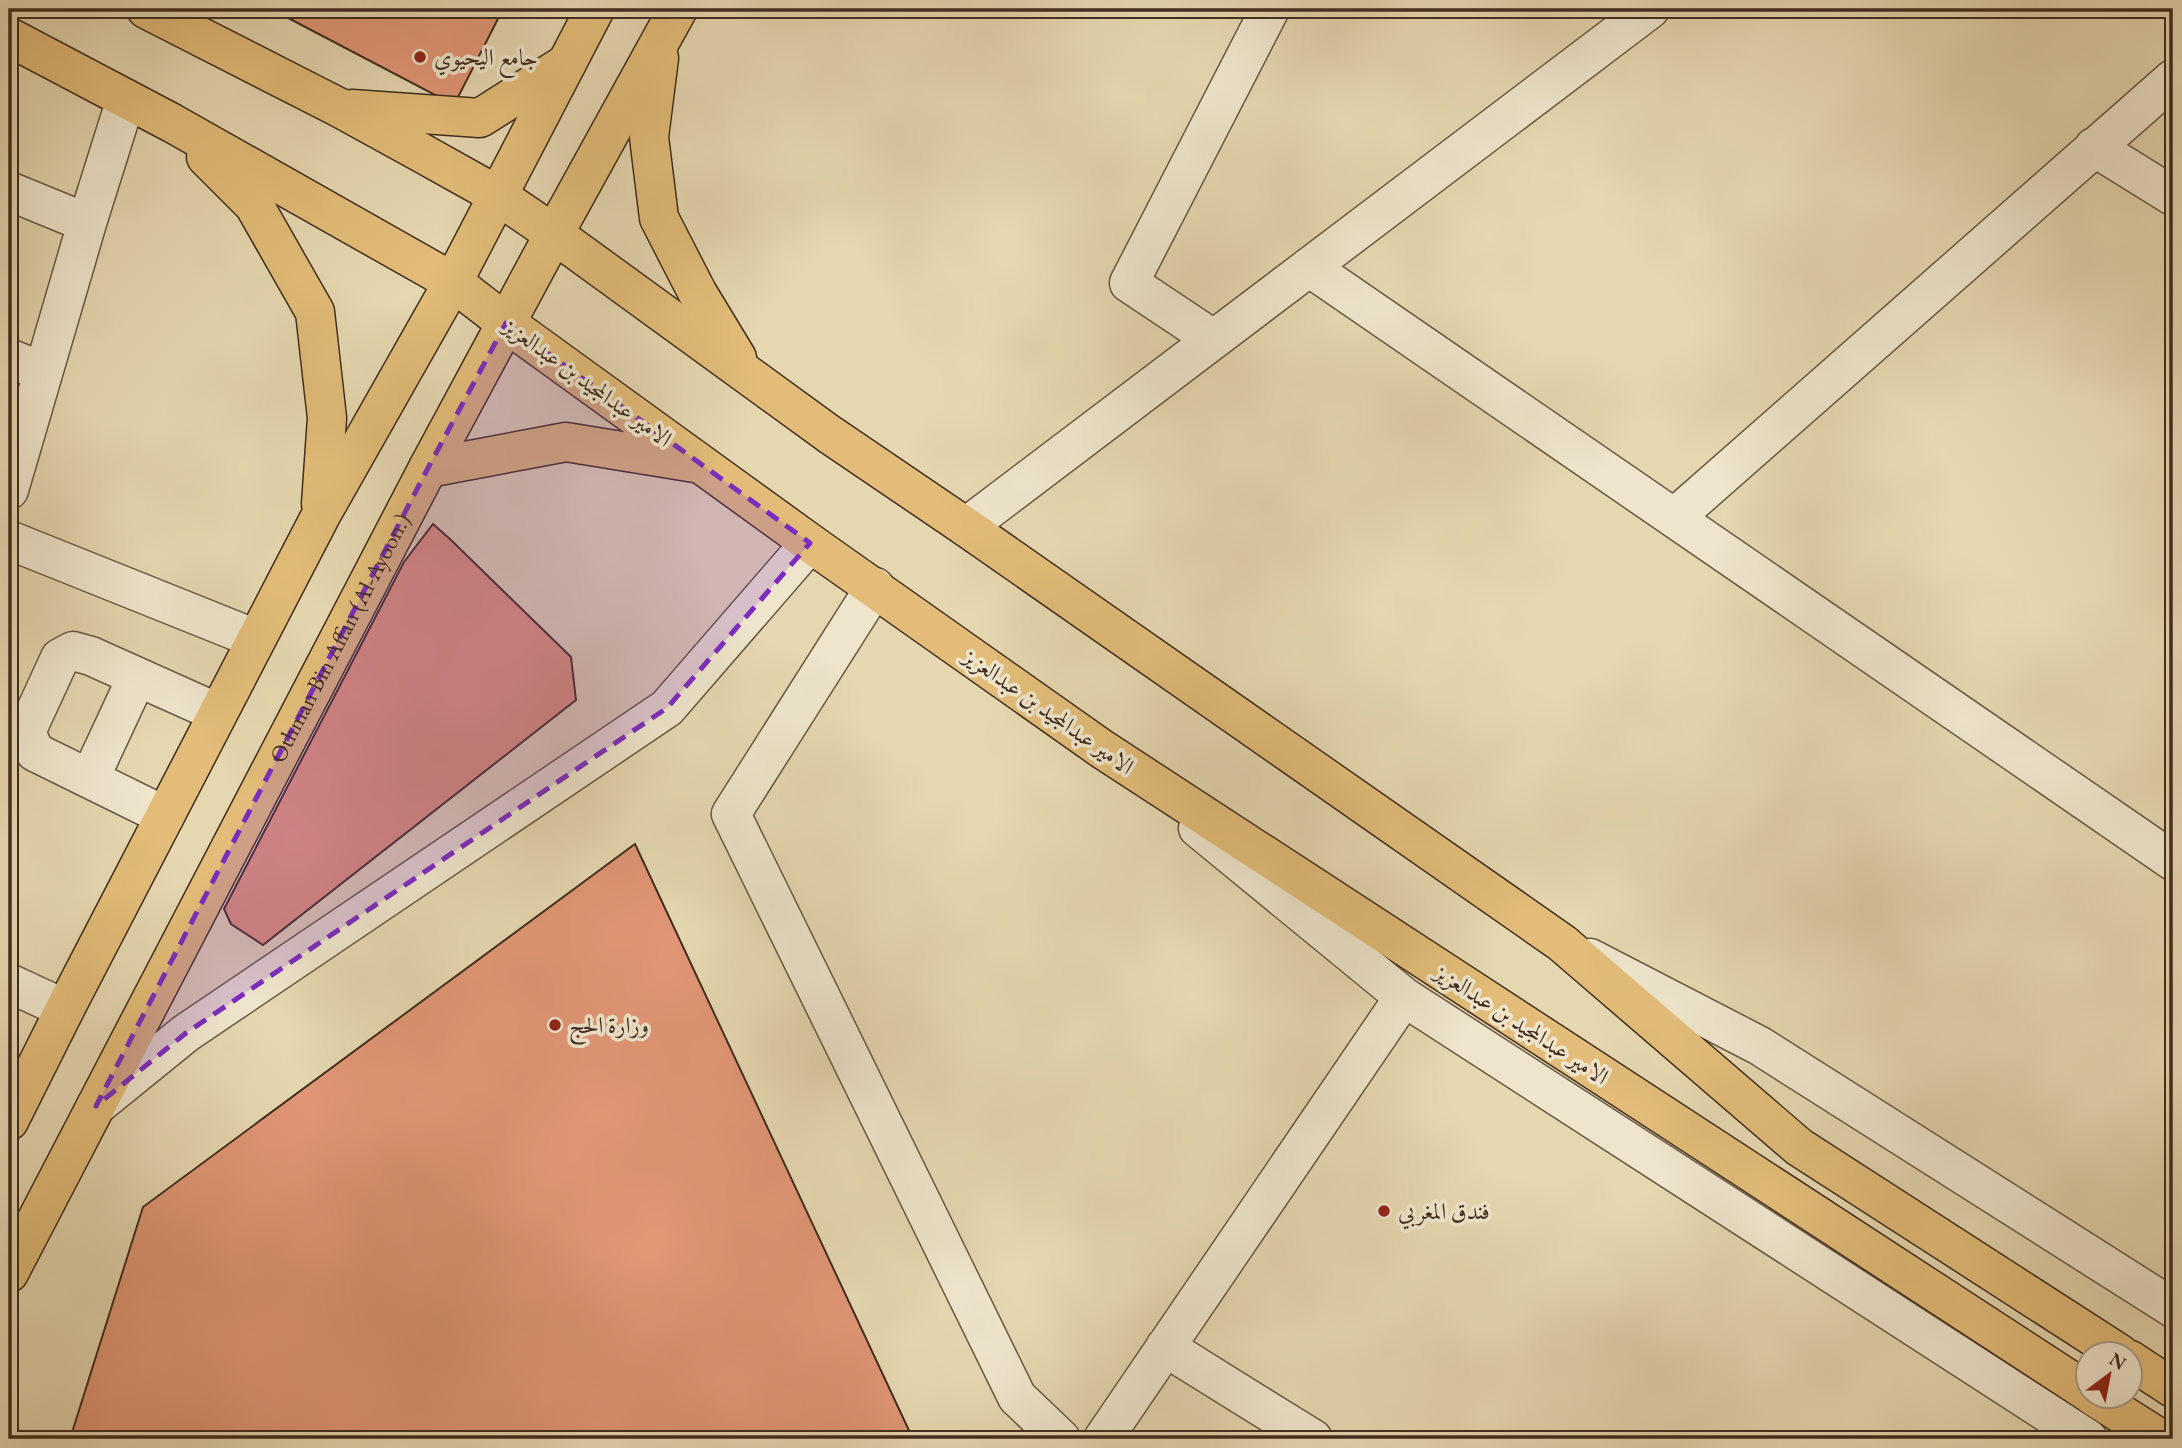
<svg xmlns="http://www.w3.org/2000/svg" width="2182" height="1448" font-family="'EB Garamond',Amiri,serif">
	<rect width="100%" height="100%" fill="#e5d7b0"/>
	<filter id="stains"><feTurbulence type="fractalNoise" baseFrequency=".00286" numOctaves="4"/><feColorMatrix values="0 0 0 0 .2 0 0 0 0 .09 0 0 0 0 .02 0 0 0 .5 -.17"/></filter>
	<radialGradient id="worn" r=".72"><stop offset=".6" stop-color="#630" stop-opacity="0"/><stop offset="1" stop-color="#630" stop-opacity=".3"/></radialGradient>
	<!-- building -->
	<path fill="#e19676" stroke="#402d1f" stroke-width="2" d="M 271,9 L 503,9 L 454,105 Z
		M 433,524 L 451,540 L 571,657 L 576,700 L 263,945 L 231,924 L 224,909 L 404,562 Z
		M 635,844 L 913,1439 L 70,1439 L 143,1207 Z"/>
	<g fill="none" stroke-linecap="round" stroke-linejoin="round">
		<defs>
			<path id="minor" d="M 2094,147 L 2173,196
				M 9,191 L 87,223
				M 1309,267 L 2173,861
				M 1213,339 L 1129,283 L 1270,9
				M 9,358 L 43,372
				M 9,490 L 87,223 L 126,99
				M 1674,518 L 2173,79
				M 966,527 L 1650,9
				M 9,540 L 256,639
				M 875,587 L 731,814 L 1017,1397 L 1061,1439
				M 90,778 L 137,677
				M 165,816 L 35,752 L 26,732 L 60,658 L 73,651 L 91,656 L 218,713
				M 1198,828 L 1404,997 L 2088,1439
				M 1590,958 L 1760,1046 L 2173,1308
				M 9,983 L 65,1009
				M 96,1106 L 186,1033 L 667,708 L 810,543
				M 1165,1347 L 1313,1439
				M 1103,1439 L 1404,997"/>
			<g id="major">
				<path d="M 146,9 L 340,108 L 420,152 L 497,195 L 554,234 L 829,434 L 966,527 L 1562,943 L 1799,1147 L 2120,1354"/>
				<path d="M 9,37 L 172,123 L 453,282 L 506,323 L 810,543 L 1102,749 L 2088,1392"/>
				<path d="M 659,58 L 649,137 L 659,218 L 697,292 L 737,358"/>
				<path d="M 352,109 L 480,118 L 567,63"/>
				<path d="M 206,157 L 254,205 L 315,312 L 327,418 L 321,504"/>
				<path d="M 428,468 L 566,442 L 695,463"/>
				<path d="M 9,1121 L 65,1009 L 321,515 L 453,282 L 595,9"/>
				<path id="s1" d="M 9,1273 L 428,468 L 554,234 L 678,9"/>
				<path d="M 2130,1360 L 2173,1388"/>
				<path d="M 2093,1396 L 2161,1439"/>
			</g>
		</defs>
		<!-- minor casing -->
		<use href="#minor" stroke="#695843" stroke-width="41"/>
		<!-- major casing -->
		<use href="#major" stroke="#402d1f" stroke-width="41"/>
		<!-- minor -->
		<use href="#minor" stroke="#eee5cc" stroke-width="38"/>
		<!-- major -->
		<use href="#major" stroke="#e2bc78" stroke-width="38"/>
	</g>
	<!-- marked area -->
	<path fill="#7b2cbf" fill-opacity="0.2" stroke="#7b2cbf" stroke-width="5" stroke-dasharray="14 9" stroke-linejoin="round" d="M 506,323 L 810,543 L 667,708 L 186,1033 L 96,1106 L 428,468 Z"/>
	<!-- markers -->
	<g fill="#8f2418" stroke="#eee5cc" stroke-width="2.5">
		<circle cx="420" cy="57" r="7"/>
		<circle cx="555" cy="1025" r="7"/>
		<circle cx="1384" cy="1211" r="7"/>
	</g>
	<g text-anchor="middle" stroke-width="7" stroke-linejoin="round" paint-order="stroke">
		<!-- poi labels -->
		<g font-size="23" fill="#402d1f" stroke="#eee5cc" text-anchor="start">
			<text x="434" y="65">جامع اليحيوي</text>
			<text x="569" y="1033">وزارة الحج</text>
			<text x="1398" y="1219">فندق المغربي</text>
		</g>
		<!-- street labels -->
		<g font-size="23" fill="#402d1f" stroke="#eee5cc">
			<text transform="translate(588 382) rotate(36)" y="8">الامير عبدالمجيد بن عبدالعزيز</text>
			<text dy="8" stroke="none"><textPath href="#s1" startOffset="716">Othman Bin Affan (Al-Ayoon.)</textPath></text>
			<text transform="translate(1049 711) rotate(35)" y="8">الامير عبدالمجيد بن عبدالعزيز</text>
			<text transform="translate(1522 1024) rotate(33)" y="8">الامير عبدالمجيد بن عبدالعزيز</text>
		</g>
	</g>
	<!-- margin -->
	<rect width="2182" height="1448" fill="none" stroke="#e5d7b0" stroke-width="35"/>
	<rect x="10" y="10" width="2161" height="1427" fill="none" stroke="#402d1f" stroke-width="3.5"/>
	<rect x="18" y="18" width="2147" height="1413" fill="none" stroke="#402d1f" stroke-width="2"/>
	<!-- north arrow -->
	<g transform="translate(2109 1375) rotate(32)"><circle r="33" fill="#eee5cc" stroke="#a89b87" stroke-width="2"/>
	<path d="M0-5L12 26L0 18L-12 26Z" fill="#8f2418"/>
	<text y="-10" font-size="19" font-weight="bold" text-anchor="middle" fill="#402d1f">N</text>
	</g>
	<rect width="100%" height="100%" filter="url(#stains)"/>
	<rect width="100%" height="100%" fill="url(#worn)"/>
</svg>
